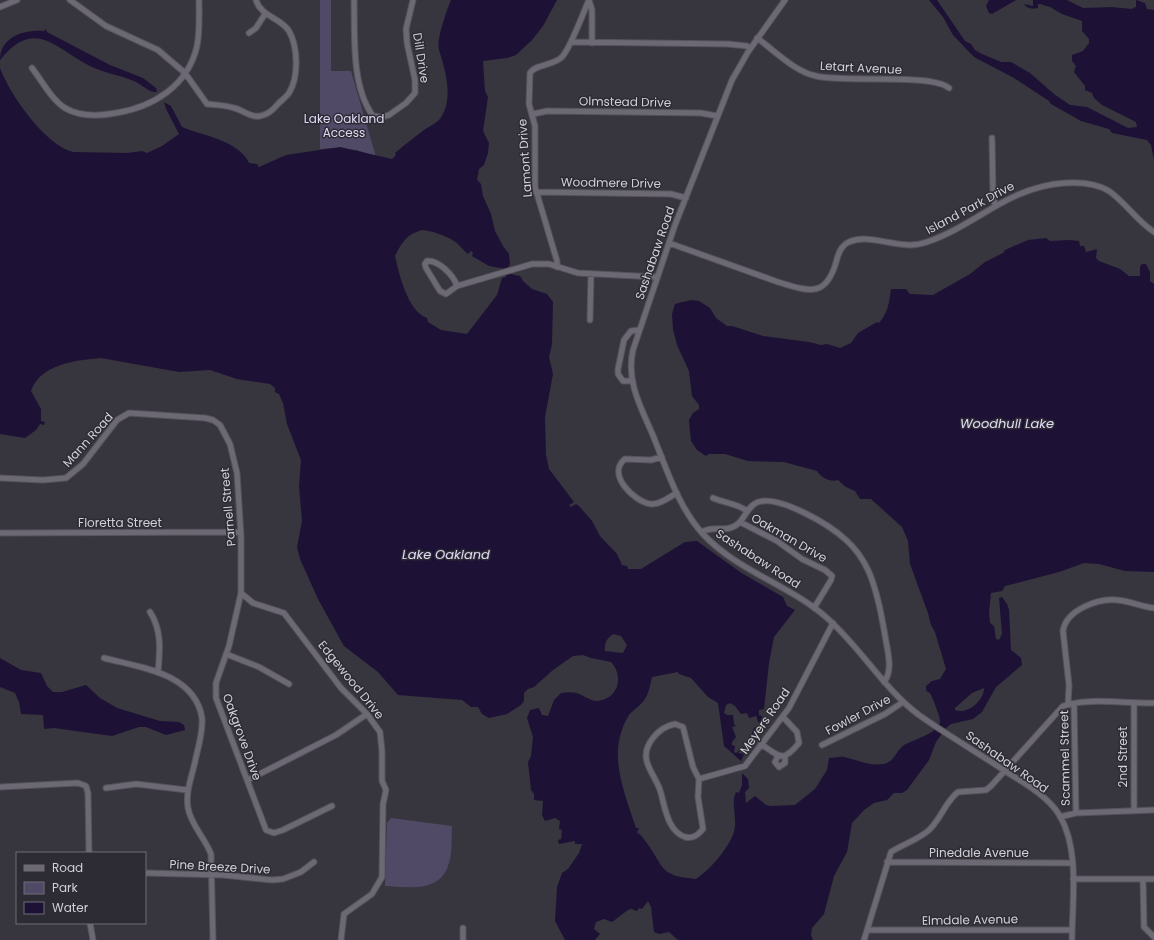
<svg xmlns="http://www.w3.org/2000/svg" width="1154" height="940" font-family="Poppins,sans-serif">
	<rect width="100%" height="100%" fill="#37353e"/>
	<!-- green -->
	<path fill="#514a66" d="M 320,0 L 331,0 L 331,71 L 351,71 L 376,157 L 357,150 L 333,148 L 320,149 Z
		M 391,818 L 452,826 C 451,838 453,854 448,866 C 439,893 407,887 385,886 L 387,823 Z"/>
	<!-- water -->
	<path fill="#1e1136" fill-rule="evenodd" d="M 451,0 L 557,0 L 543,26 L 532,40 L 516,55 L 507,58 L 483,61 L 485,91 L 488,97 L 483,131 L 489,143 L 488,153 L 484,165 L 479,169 L 477,180 L 481,184 L 483,196 L 491,214 L 495,231 L 503,246 L 509,254 L 510,264 L 508,268 L 510,274 L 520,276 L 523,281 L 532,289 L 547,294 L 553,302 L 552,344 L 549,357 L 553,374 L 545,417 L 546,455 L 549,469 L 574,502 L 569,505 L 571,507 L 576,504 L 579,506 L 592,521 L 600,536 L 617,554 L 622,565 L 627,566 L 628,569 L 641,569 L 685,542 L 697,541 L 740,572 L 783,597 L 787,606 L 795,610 L 774,637 L 769,663 L 764,709 L 759,710 L 759,715 L 762,716 C 760,726 761,734 751,740 L 750,738 L 754,728 L 760,726 L 756,716 L 749,718 L 747,713 L 741,714 L 735,706 L 730,703 L 726,705 L 724,713 L 727,715 L 733,715 L 734,724 L 736,726 L 732,727 L 736,737 L 732,742 L 732,745 L 735,746 L 734,752 L 736,753 L 744,747 L 738,753 L 744,754 L 741,761 L 724,746 L 718,703 L 708,697 L 691,678 L 679,674 L 678,672 L 652,677 C 651,682 649,692 646,697 C 643,704 634,709 629,715 C 606,752 624,791 636,828 L 639,828 L 637,833 C 641,834 643,838 646,842 C 665,867 658,876 696,879 C 710,870 734,843 735,826 C 736,814 731,803 736,792 L 739,793 L 742,785 L 742,773 L 748,779 L 749,788 L 745,792 L 746,803 L 755,796 L 766,805 L 771,806 L 795,805 L 815,789 L 827,770 L 829,758 C 834,758 839,756 844,757 C 857,760 869,766 883,764 C 895,762 895,752 903,746 C 911,740 938,734 940,722 C 941,718 931,694 930,693 C 929,692 927,692 926,690 L 926,686 L 932,681 L 940,679 L 946,669 L 935,632 L 931,625 L 928,613 L 910,564 L 908,541 L 902,527 L 871,499 L 860,499 L 855,491 L 846,487 L 838,480 C 831,483 820,477 817,471 L 784,462 L 748,461 L 725,454 L 709,454 L 706,456 L 697,450 L 691,441 L 689,420 L 693,413 L 699,409 L 699,405 L 692,396 L 689,371 L 677,345 L 673,329 L 672,314 L 675,304 L 691,300 L 699,301 L 710,308 L 716,318 L 727,326 L 732,326 L 763,336 L 809,342 L 821,345 L 827,344 L 840,348 L 851,343 L 858,333 L 877,322 L 879,323 C 888,312 889,304 891,289 L 906,289 L 910,294 L 933,295 L 970,274 L 985,262 L 1003,253 L 1005,250 L 1028,240 L 1046,238 L 1050,241 L 1070,240 L 1079,241 L 1080,246 L 1084,246 L 1086,252 L 1097,249 L 1096,258 L 1099,261 L 1120,269 L 1129,276 L 1140,276 L 1140,267 L 1142,264 L 1146,264 L 1150,272 L 1150,281 L 1154,284 L 1154,572 L 1125,571 L 1099,564 L 1084,563 L 1059,572 L 1005,586 L 1002,591 L 991,593 L 989,612 L 990,623 L 994,626 L 996,639 L 999,640 L 1002,634 L 999,598 L 1002,597 L 1007,604 L 1009,610 L 1011,650 L 1021,658 L 1022,665 L 996,687 L 982,712 L 973,719 L 951,724 L 946,728 L 936,742 L 929,760 L 907,790 L 902,793 L 894,793 L 887,800 L 874,803 L 864,810 L 852,823 L 847,852 L 834,876 L 824,914 L 812,928 L 811,935 L 813,940 L 678,940 L 669,932 L 659,934 L 654,932 L 651,907 L 648,901 L 642,909 L 639,908 L 637,911 C 635,911 633,909 631,909 C 629,908 615,920 612,922 L 604,919 L 596,922 L 594,929 L 600,934 L 595,940 L 565,940 L 555,921 L 557,887 L 562,873 L 568,869 L 579,853 L 582,844 L 575,844 L 575,841 L 559,844 L 558,840 L 561,839 L 562,830 L 559,829 L 560,821 L 555,818 L 545,821 L 542,815 L 543,801 L 534,800 L 534,794 L 531,790 L 528,762 L 531,756 L 533,737 L 527,718 L 530,710 L 539,708 L 542,715 L 548,716 L 554,700 L 561,693 C 566,692 572,692 577,693 C 583,695 590,701 597,701 C 619,699 624,676 611,662 L 591,658 L 583,655 L 573,656 L 553,670 L 534,687 L 528,689 L 524,693 L 524,701 L 521,705 L 507,714 L 489,718 L 482,714 L 478,707 L 471,707 L 462,700 L 398,695 L 378,672 L 344,646 L 340,639 L 318,599 L 300,559 L 297,547 L 302,521 L 299,486 L 301,460 L 287,424 L 283,403 L 279,394 L 275,392 L 275,388 L 270,384 L 237,379 L 210,370 L 179,372 L 101,358 C 77,360 40,364 31,391 L 41,409 L 41,421 L 45,422 L 44,425 L 40,424 L 36,430 L 25,438 L 0,434 L 0,68 C 10,95 45,145 73,152 L 127,153 L 142,151 L 147,153 L 162,146 L 179,134 L 166,109 L 164,102 L 171,106 L 182,127 C 201,135 240,141 249,163 L 257,164 L 259,167 L 286,155 L 340,147 L 392,159 L 396,155 L 395,153 C 404,145 414,138 424,130 C 428,127 435,124 439,120 C 455,101 445,69 439,50 C 436,40 447,10 451,0 ZM 422,230 C 432,231 445,235 454,241 C 459,244 463,250 468,254 L 471,251 L 473,253 L 472,256 L 489,266 L 506,269 L 506,277 L 502,278 L 497,295 L 467,334 L 441,330 L 428,322 L 427,318 C 408,312 399,274 395,256 C 402,242 407,234 422,230 ZM 613,634 L 621,636 L 627,645 L 623,653 L 605,651 C 604,642 607,639 613,634 ZM 984,688 C 984,701 967,715 955,710 L 955,708 L 972,693 Z
		M 929,0 L 937,0 L 965,41 L 971,44 L 975,50 L 982,54 L 1001,62 L 1011,62 L 1030,73 L 1054,94 L 1070,105 L 1087,107 L 1128,128 L 1137,127 L 1136,122 L 1102,105 L 1094,98 L 1092,93 L 1085,90 L 1085,86 L 1074,72 L 1076,66 L 1072,61 L 1072,55 L 1083,51 L 1089,43 L 1089,39 L 1082,31 L 1082,21 L 1062,14 L 1050,7 L 1040,4 L 1038,4 L 1038,8 C 1033,9 1027,9 1024,4 L 1033,6 L 1033,0 L 1067,0 L 1083,8 L 1112,7 L 1131,9 L 1136,7 L 1136,0 L 1145,3 L 1147,9 L 1154,10 L 1154,160 L 1151,145 L 1147,140 L 1112,133 L 1109,129 L 1081,121 L 1051,104 L 1049,101 L 1014,78 L 974,57 L 953,35 L 943,17 Z
		M 989,0 L 1016,0 L 992,14 L 989,13 L 986,6 Z
		M 46,29 L 47,32 L 110,65 L 143,78 L 156,88 L 157,92 C 150,93 142,85 136,82 C 122,75 106,74 92,67 C 56,50 36,16 0,60 C 0,37 24,29 44,31 Z
		M 0,658 L 21,670 L 41,673 L 47,686 L 53,692 L 62,692 L 86,685 L 100,698 L 117,708 L 160,721 L 179,722 L 184,725 L 185,730 L 166,735 L 146,727 L 139,727 L 112,736 L 54,728 L 44,729 L 43,715 L 21,714 L 19,702 L 15,693 L 0,687 Z"/>
	<g fill="none" stroke-linecap="round" stroke-linejoin="round">
		<defs>
			<path id="minor" d="M 70,0 L 106,26 L 158,50 L 185,73 L 207,104 C 216,105 226,105 234,108 C 243,110 251,118 260,116 C 268,115 273,110 278,104 C 281,101 286,97 289,93 C 299,77 298,47 289,31 C 280,17 261,17 256,0
				M 354,0 C 355,36 351,86 373,116 L 382,117 L 389,115 L 406,103 L 415,93 L 415,80 L 407,43 L 406,29 L 413,0
				M 589,0 L 592,10 L 592,43
				M 785,0 L 748,52 L 732,80 L 675,225 L 633,350 C 626,380 640,406 652,433 C 666,467 678,507 703,534 C 737,571 790,585 827,618 C 861,648 883,688 919,715 C 947,735 977,752 1005,771 C 1024,783 1048,796 1060,816 C 1080,851 1072,901 1072,940
				M 0,7 L 17,0
				M 249,33 L 256,28 L 265,14
				M 757,38 C 775,51 795,72 816,76 C 844,83 933,73 949,88
				M 571,42 L 728,44 L 747,46 L 750,49
				M 32,68 C 42,81 52,100 65,108 C 80,117 100,116 116,113 C 153,107 188,86 197,46 C 200,31 199,15 199,0
				M 533,114 L 547,111 L 701,113 L 717,116
				M 992,138 L 993,195 L 995,205
				M 536,192 L 671,194 L 686,198
				M 669,243 L 778,282 C 810,292 827,298 837,259 C 839,251 842,245 849,242 C 872,232 900,252 927,242 C 977,225 1007,187 1065,183 C 1080,182 1096,183 1109,191 C 1126,203 1136,220 1154,232
				M 427,261 C 439,260 454,276 457,286 L 446,294 L 440,291 L 426,268 L 425,264 Z
				M 557,267 L 557,261 L 535,187 L 535,126 L 529,104 L 530,73 C 535,64 553,66 562,57 C 571,47 583,13 589,0
				M 457,286 L 532,264 L 549,264 L 578,273 L 657,277
				M 590,320 L 591,274
				M 632,381 L 623,381 L 618,374 L 618,369 L 624,340 L 631,331 L 639,330
				M 662,457 L 651,460 L 625,459 C 606,474 634,502 651,504 C 660,505 669,497 677,493
				M 0,478 L 43,480 L 66,478 L 83,464 L 117,420 L 129,413 L 205,418 L 213,420 L 220,425 L 230,444 L 237,473 L 241,536 L 241,593 L 229,646 L 216,683 L 216,698 L 266,830 L 274,833 L 283,830 L 332,806
				M 713,498 C 724,503 737,503 747,511
				M 740,522 C 746,515 749,505 758,502 C 780,495 830,525 846,540 C 855,548 864,561 869,572 C 878,594 882,618 886,641 C 888,653 893,671 884,682
				M 702,532 C 714,524 727,535 740,522 L 777,541 L 802,559 L 825,570 L 832,576 L 831,580 L 814,608
				M 0,533 L 241,532
				M 241,593 L 253,603 L 284,613 L 341,688 L 367,714 L 380,732 L 382,751 L 382,781 L 386,790 L 383,804 L 382,877 L 372,894 L 344,914 L 341,940
				M 150,612 C 162,630 160,651 158,672
				M 226,654 L 259,667 L 289,684
				M 104,658 C 139,667 195,673 202,718 C 203,731 199,745 196,757 C 193,774 185,791 188,808 C 191,825 205,838 211,854 L 213,940
				M 1074,704 L 1076,813
				M 1068,705 L 1069,685 L 1063,631 C 1066,610 1098,598 1117,600 C 1130,601 1142,607 1154,608
				M 675,724 L 683,727 L 693,767 L 699,779 L 698,797 L 703,829 C 698,835 693,839 685,837 C 667,831 665,806 660,790 C 657,781 650,772 647,762 C 642,745 659,727 675,724 Z
				M 761,744 C 780,757 783,763 799,743 L 797,732 L 783,717
				M 822,745 L 885,714 L 903,702
				M 778,756 L 775,762 L 779,767 L 785,763 L 785,756
				M 699,779 L 745,766 L 789,708 L 833,623
				M 248,780 L 336,735 L 367,714
				M 0,787 L 78,783 L 86,786 L 88,793 L 89,853
				M 106,788 L 136,784 L 187,790
				M 1134,810 L 1134,703
				M 1060,817 L 1076,813 L 1154,810
				M 887,862 L 1072,863
				M 145,873 L 223,875 L 272,880 L 283,879 L 301,872 L 314,862
				M 1073,879 L 1154,879
				M 1143,879 L 1144,927 L 1154,937
				M 90,923 L 93,940
				M 867,930 L 1072,930
				M 463,940 L 463,928
				M 864,940 L 891,852 C 903,844 918,840 929,830 C 941,819 945,802 958,792 L 986,790 L 991,786 L 1063,706 C 1089,697 1126,704 1154,703"/>
		</defs>
		<!-- minor casing -->
		<use href="#minor" stroke="#54525a" stroke-width="7"/>
		<!-- minor -->
		<use href="#minor" stroke="#6c6974" stroke-width="5"/>
	</g>
	<g text-anchor="middle" stroke-width="3" stroke-linejoin="round" paint-order="stroke">
		<!-- street labels -->
		<g font-size="12" fill="#d1d0d6" stroke="#2d2b34">
			<text transform="translate(421 58) rotate(81)" y="4">Dill Drive</text>
			<text transform="translate(861 68) rotate(3)" y="4">Letart Avenue</text>
			<text transform="translate(625 102) rotate(1)" y="4">Olmstead Drive</text>
			<text transform="translate(525 158) rotate(-94)" y="4">Lamont Drive</text>
			<text transform="translate(611 183) rotate(1)" y="4">Woodmere Drive</text>
			<text transform="translate(970 208) rotate(-28)" y="4">Island Park Drive</text>
			<text transform="translate(655 253) rotate(-71)" y="4">Sashabaw Road</text>
			<text transform="translate(88 440) rotate(-48)" y="4">Mann Road</text>
			<text transform="translate(228 507) rotate(-95)" y="4">Parnell Street</text>
			<text x="120" y="527">Floretta Street</text>
			<text transform="translate(789 538) rotate(30)" y="4">Oakman Drive</text>
			<text transform="translate(758 559) rotate(33)" y="4">Sashabaw Road</text>
			<text transform="translate(351 680) rotate(51)" y="4">Edgewood Drive</text>
			<text transform="translate(858 715) rotate(-28)" y="4">Fowler Drive</text>
			<text transform="translate(765 721) rotate(-55)" y="4">Meyers Road</text>
			<text transform="translate(242 737) rotate(70)" y="4">Oakgrove Drive</text>
			<text transform="translate(1123 757) rotate(-90)" y="4">2nd Street</text>
			<text transform="translate(1065 758) rotate(-91)" y="4">Scammel Street</text>
			<text transform="translate(1007 762) rotate(35)" y="4">Sashabaw Road</text>
			<text x="979" y="857">Pinedale Avenue</text>
			<text transform="translate(220 867) rotate(3)" y="4">Pine Breeze Drive</text>
			<text transform="translate(970 920) rotate(-1)" y="4">Elmdale Avenue</text>
		</g>
		<!-- park labels -->
		<g font-size="12" fill="#e0d9f6" stroke="#2d2b34">
			<text x="344" y="123">Lake Oakland<tspan x="344" dy="14">Access</tspan></text>
		</g>
		<!-- water labels -->
		<g font-size="13" font-style="italic" fill="#e1daf7" stroke="#2d2b34">
			<text x="1007" y="428">Woodhull Lake</text>
			<text x="446" y="559">Lake Oakland</text>
		</g>
	</g>
	<!-- legend -->
	<rect x="16" y="852" width="130" height="72" fill="#2d2b34" stroke="#6f6d75"/>
	<rect x="24" y="865" width="20" height="6" fill="#6c6974" stroke="#6f6d75"/>
	<text x="52" y="872" font-size="12" fill="#d1d0d6">Road</text>
	<rect x="24" y="882" width="20" height="12" fill="#514a66" stroke="#6f6d75"/>
	<text x="52" y="892" font-size="12" fill="#d1d0d6">Park</text>
	<rect x="24" y="902" width="20" height="12" fill="#1e1136" stroke="#6f6d75"/>
	<text x="52" y="912" font-size="12" fill="#d1d0d6">Water</text>
</svg>
